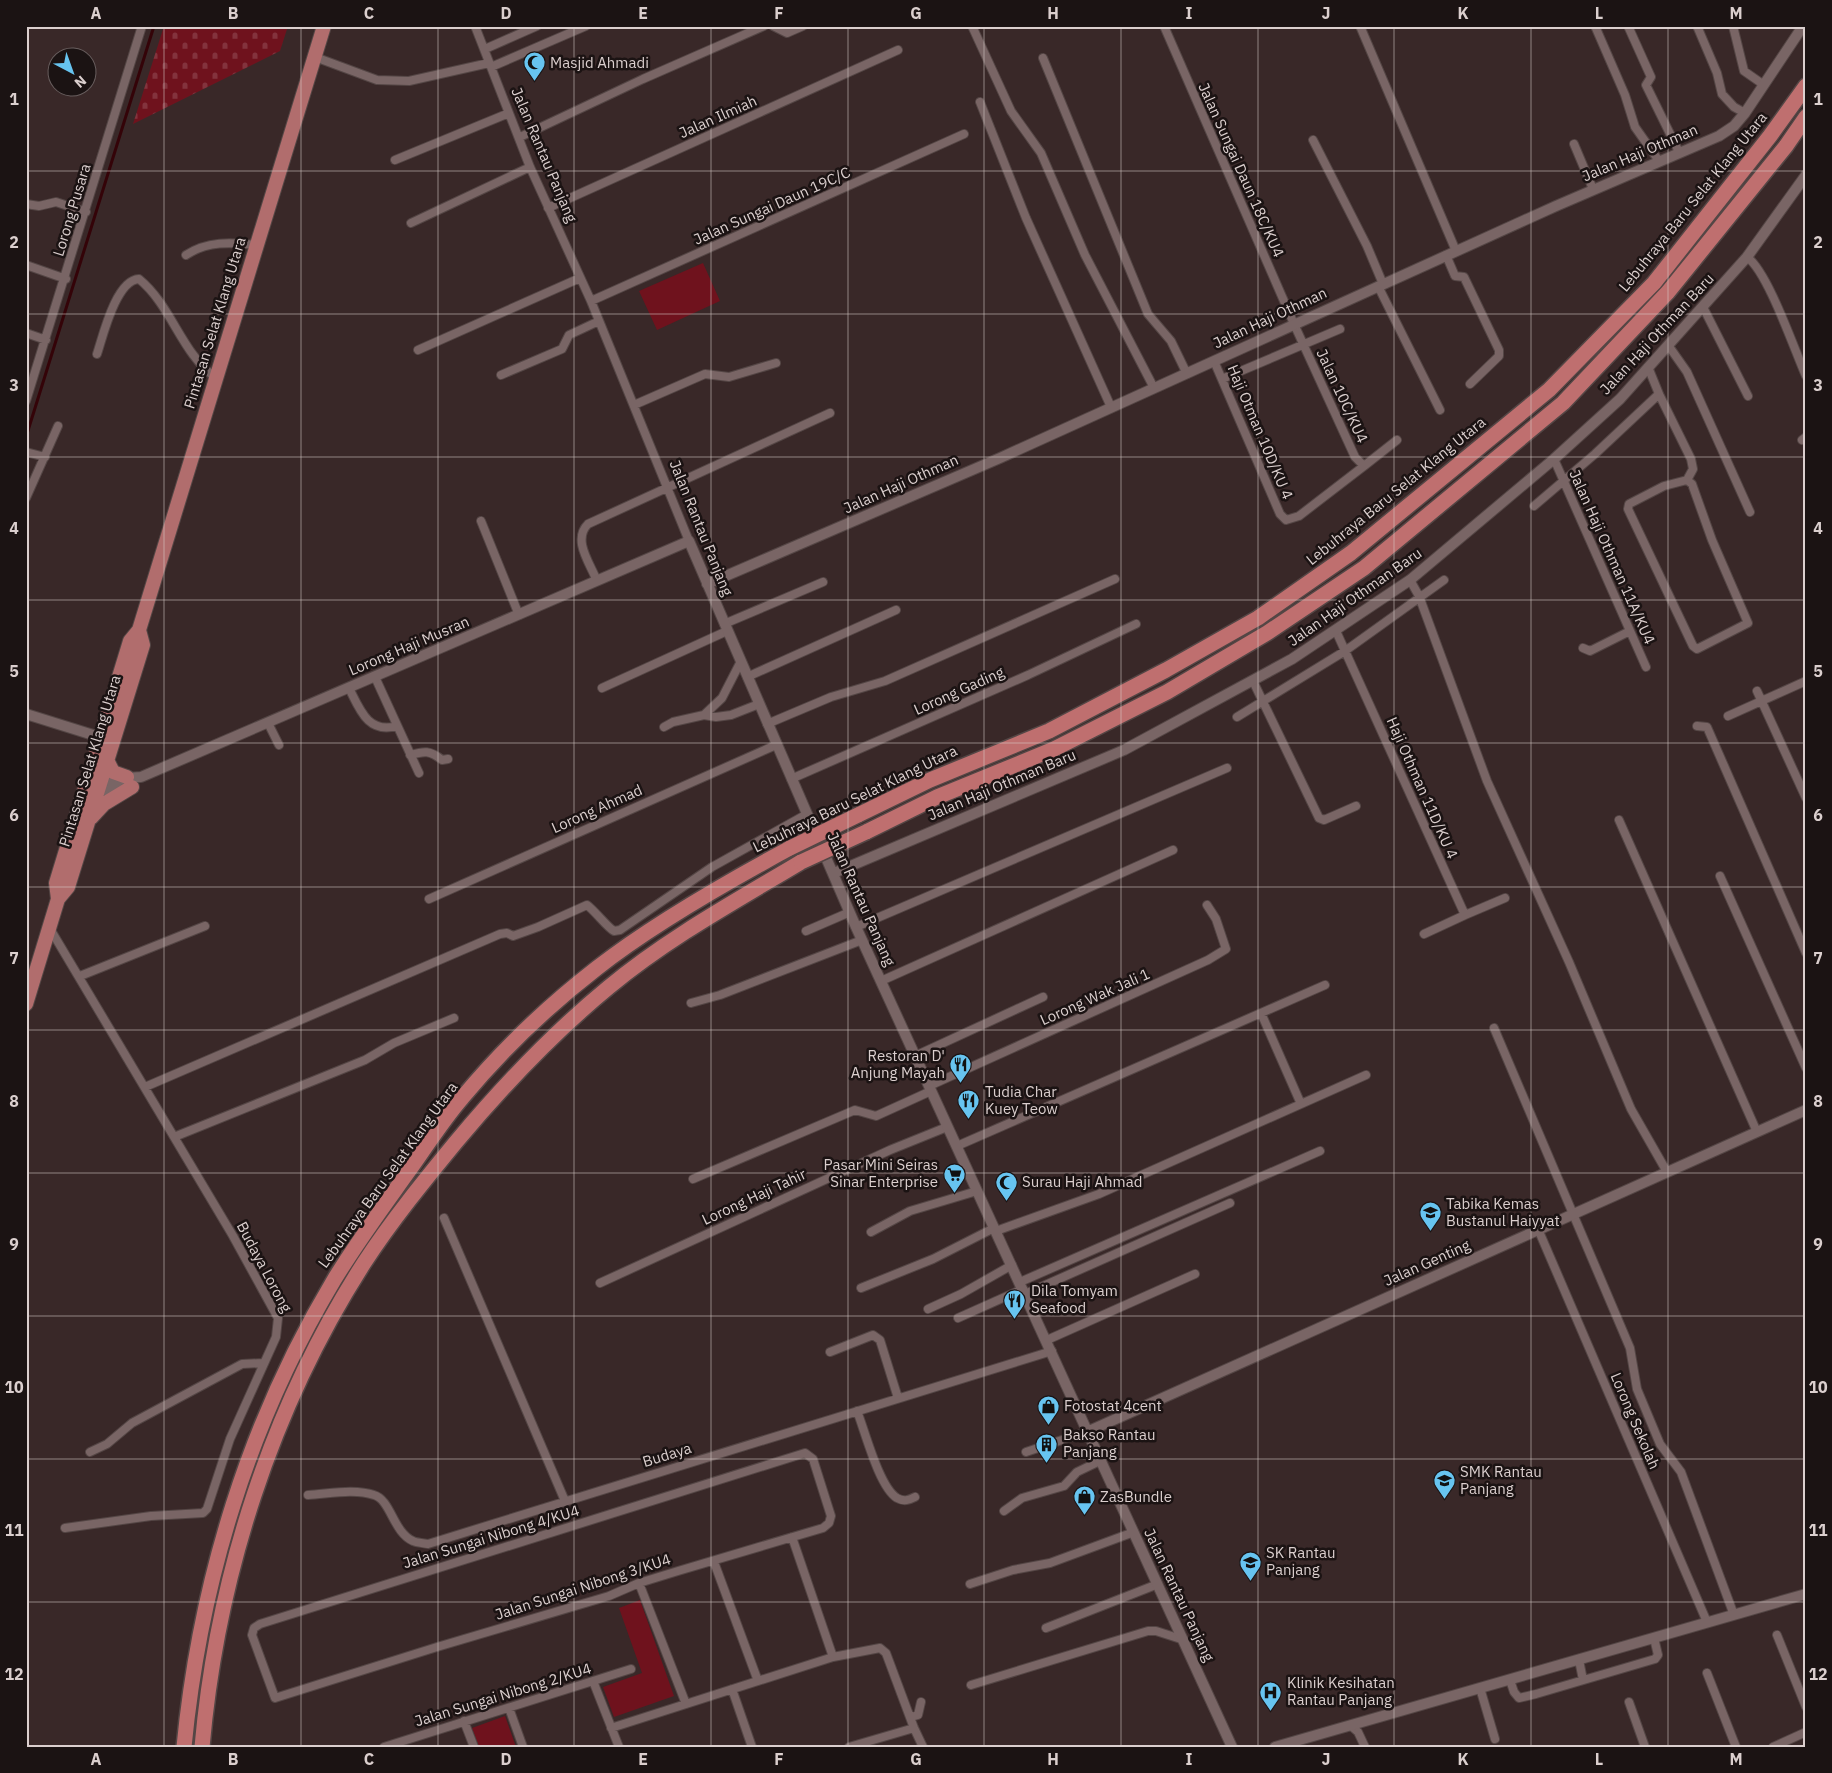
<svg xmlns="http://www.w3.org/2000/svg" width="1832" height="1773" font-family="'IBM Plex Sans',sans-serif">
	<defs>
		<pattern id="cemetery-stones" width="16" height="16" patternUnits="userSpaceOnUse" patternTransform="scale(1.25)"><rect width="16" height="16" fill="#6f121d"/><path d="M2 7V4a2 2 0 0 1 4 0v3zM10 15v-3a2 2 0 0 1 4 0v3z" fill="#83333d"/></pattern>
	</defs>
	<rect width="100%" height="100%" fill="#392828"/>
	<!-- cemetery -->
	<path fill="url(#cemetery-stones)" d="M 164,26 L 288,26 L 280,51 L 133,124 Z"/>
	<!-- park -->
	<path fill="#6f121d" d="M 703,263 L 720,301 L 657,330 L 639,291 Z
		M 640,1600 L 674,1696 L 614,1717 L 603,1687 L 642,1673 L 619,1608 Z
		M 505,1716 L 516,1747 L 479,1747 L 472,1728 Z"/>
	<g fill="none" stroke-linecap="round" stroke-linejoin="round">
		<!-- stream -->
		<path stroke="#340308" stroke-width="3" d="M 26,437 L 154,26"/>
		<defs>
			<path id="minor" d="M 475,26 L 530,167 L 591,301 L 689,541
				M 773,26 L 787,33 L 803,26
				M 972,26 L 1011,111 L 1041,153 L 1085,255 L 1154,388
				M 1164,26 L 1294,324 L 1355,457 L 1364,466 L 1397,440
				M 1360,26 L 1456,251
				M 1595,26 L 1625,95 L 1635,127 L 1659,161
				M 1628,26 L 1651,77 L 1646,85 L 1679,152
				M 1697,26 L 1717,73 L 1722,94 L 1734,107 L 1745,113
				M 1733,26 L 1744,71 L 1764,85
				M 485,49 L 537,26
				M 315,57 L 377,80 L 409,81 L 489,63
				M 1043,58 L 1148,314 L 1171,341 L 1187,374
				M 491,67 L 586,26
				M 980,102 L 1026,218 L 1111,407
				M 520,137 L 643,79 L 764,26
				M 1313,140 L 1367,246 L 1383,284
				M 1574,144 L 1593,189
				M 395,160 L 509,113
				M 26,204 L 39,206 L 56,202 L 86,212
				M 548,208 L 898,50
				M 411,223 L 530,167
				M 186,255 C 207,241 231,242 256,245
				M 1446,255 L 1455,276 L 1464,277 L 1499,350 L 1499,356 L 1470,384
				M 1747,257 C 1768,272 1794,349 1806,376
				M 26,265 L 66,279
				M 1378,286 L 1440,410
				M 591,301 L 964,134
				M 1703,307 L 1748,396
				M 26,333 L 46,340
				M 1668,345 L 1687,372 L 1750,512
				M 418,350 L 580,278
				M 97,354 C 103,336 116,280 139,279 C 172,306 181,353 216,378
				M 1214,361 L 1280,514 L 1286,520 L 1299,516 L 1364,466
				M 1648,367 L 1659,394 L 1691,459 L 1693,469 L 1687,480
				M 501,375 L 562,349 L 569,335 L 599,321
				M 1222,379 L 1340,329
				M 26,401 L 142,26
				M 634,405 L 705,374 L 729,377 L 776,363
				M 1802,440 L 1806,437
				M 26,452 L 45,457
				M 1554,459 L 1646,667
				M 1687,480 L 1692,484 L 1712,540 L 1748,623 L 1697,649 L 1693,646 L 1628,509 L 1629,504 L 1664,486 Z
				M 26,498 L 58,426
				M 1534,506 L 1595,454 L 1659,394
				M 481,521 L 519,615
				M 1410,580 L 1419,596 L 1487,781 L 1569,962 L 1631,1109 L 1667,1172
				M 597,581 C 590,563 572,540 588,524 L 830,413
				M 724,624 L 823,582
				M 1336,631 L 1465,915 L 1505,898
				M 1583,648 L 1590,651 L 1630,631
				M 375,677 L 419,773
				M 747,677 L 896,610
				M 1253,681 L 1319,818 L 1324,820 L 1356,806
				M 349,688 C 360,710 368,734 397,726
				M 602,688 L 727,631
				M 1757,691 L 1806,798
				M 704,715 L 722,698 L 740,663
				M 1728,716 L 1806,681
				M 1237,717 L 1345,651 L 1444,580
				M 268,723 L 279,745
				M 767,724 L 831,697 L 885,681 L 1115,579
				M 1697,726 L 1707,727 L 1806,953
				M 664,727 L 673,722 L 704,715 L 716,717 L 731,715 L 759,704
				M 410,755 C 424,751 430,750 442,760 L 448,759
				M 791,779 L 1028,675 L 1136,624
				M 1619,820 L 1757,1132
				M 1720,876 L 1806,1068
				M 429,899 L 776,745
				M 49,927 L 233,1236 L 278,1318 L 276,1337 L 230,1439 L 207,1509 L 203,1513 L 151,1516 L 65,1528
				M 856,927 L 1227,768
				M 806,931 L 850,912
				M 1424,934 L 1465,915
				M 80,976 L 205,926
				M 881,981 L 1173,850
				M 691,1003 L 720,995 L 862,940
				M 1261,1013 L 1301,1104
				M 1494,1028 L 1630,1348 L 1637,1389 L 1660,1444 L 1681,1472 L 1734,1615
				M 915,1056 L 1043,997
				M 929,1086 L 1208,960 L 1226,949 L 1216,919 L 1207,905
				M 145,1087 L 500,934 L 507,933 L 513,936 L 538,927 L 587,905 C 595,911 608,928 614,931 L 620,930 L 712,867 L 807,814
				M 174,1137 L 365,1060 L 394,1043 L 454,1018
				M 957,1146 L 1325,985
				M 693,1179 L 855,1110 L 876,1116 L 931,1091
				M 444,1218 L 565,1501
				M 1538,1229 L 1707,1622
				M 996,1231 L 1099,1194 L 1366,1075
				M 871,1232 L 910,1211 L 977,1191
				M 1020,1282 L 1320,1151
				M 600,1283 L 890,1150 L 947,1127
				M 861,1288 L 933,1259 L 994,1228
				M 1025,1294 L 1230,1203
				M 928,1309 L 961,1294 L 1012,1265
				M 958,1318 L 1023,1289
				M 1047,1340 L 1195,1274
				M 830,1352 L 873,1335 L 880,1340 L 898,1398
				M 857,1411 C 865,1431 879,1487 897,1498 C 904,1502 909,1500 915,1497
				M 90,1452 L 107,1444 L 132,1423 L 242,1364 L 263,1363
				M 1026,1452 L 1089,1431
				M 805,1453 L 813,1459 L 831,1516 L 829,1523 L 823,1528 L 678,1571 L 639,1583 L 609,1596 L 437,1647 L 275,1698 L 252,1635 L 254,1628 L 260,1624 Z
				M 308,1495 C 328,1494 354,1488 374,1495 C 391,1500 393,1532 413,1541 C 417,1543 424,1543 428,1544 L 1052,1351
				M 1004,1511 L 1022,1498 L 1064,1486 L 1077,1472 L 1102,1460
				M 792,1537 L 833,1657
				M 714,1562 L 758,1681
				M 639,1583 L 686,1704
				M 970,1584 L 1013,1570 L 1050,1563 L 1134,1532
				M 1046,1628 L 1158,1584
				M 1777,1635 L 1806,1707
				M 1579,1660 L 1583,1680
				M 1707,1673 L 1736,1747
				M 1510,1680 L 1514,1692 L 1519,1698 L 1536,1694 L 1655,1659 L 1658,1655 L 1654,1638
				M 593,1681 L 619,1747
				M 971,1685 L 1148,1631 L 1156,1631 L 1184,1640
				M 1480,1688 L 1495,1739
				M 732,1689 L 752,1747
				M 1629,1702 L 1645,1747
				M 509,1708 L 523,1747
				M 911,1717 L 918,1715 L 921,1702
				M 464,1721 L 474,1747
				M 1350,1725 L 1358,1732 L 1365,1747
				M 611,1728 L 833,1657 L 880,1648 L 886,1653 L 914,1728 L 923,1747
				M 384,1747 L 631,1669
				M 849,1747 L 914,1728
				M 1773,1747 L 1806,1732"/>
			<path id="tertiary" d="M 707,584 L 1000,458 L 1556,206 L 1719,136 L 1734,126 L 1745,113 L 1803,26
				M 26,714 L 106,739
				M 95,779 C 111,784 125,777 141,777 L 689,541 L 856,927 L 1232,1747
				M 92,788 L 106,791 L 125,789
				M 834,873 L 1124,750 L 1292,659 L 1410,580 L 1554,459 L 1620,399 L 1747,257 L 1806,175
				M 1089,1431 L 1806,1110
				M 1275,1747 L 1806,1594"/>
			<path id="trunk" d="M 107,760 L 113,772 L 127,777
				M 91,818 L 104,804 L 132,787
				M 58,899 L 56,883 L 130,641 L 139,630 L 324,26
				M 26,1004 L 58,899 L 68,887 L 143,645 L 139,630"/>
			<path id="motorway" d="M 858,815 L 930,780 L 1049,731 L 1166,670 L 1258,618 L 1351,553 L 1549,390 L 1654,283 L 1770,136 L 1806,86
				M 866,832 L 937,797 L 1054,749 L 1167,692 L 1267,633 L 1364,568 L 1563,403 L 1668,292 L 1786,146 L 1806,117
				M 184,1747 C 200,1582 249,1422 334,1280 C 357,1242 383,1207 408,1172 C 426,1147 442,1121 462,1098 C 501,1051 548,1006 597,968 C 653,924 727,882 790,848
				M 202,1747 C 217,1577 272,1406 364,1263 C 392,1220 424,1181 456,1142 C 502,1087 553,1033 609,987 C 668,938 736,901 801,862"/>
		</defs>
		<!-- minor casing -->
		<use href="#minor" stroke="#544645" stroke-width="10"/>
		<!-- tertiary casing -->
		<use href="#tertiary" stroke="#544645" stroke-width="12"/>
		<!-- trunk casing -->
		<use href="#trunk" stroke="#544645" stroke-width="16"/>
		<!-- motorway casing -->
		<use href="#motorway" stroke="#544645" stroke-width="18"/>
		<!-- minor -->
		<use href="#minor" stroke="#796565" stroke-width="8"/>
		<!-- tertiary -->
		<use href="#tertiary" stroke="#796565" stroke-width="10"/>
		<!-- trunk -->
		<use href="#trunk" stroke="#b16d6d" stroke-width="14"/>
		<!-- motorway -->
		<use href="#motorway" stroke="#bf6f6f" stroke-width="15"/>
		<defs>
			<path id="motorway-bridge" d="M 790,848 L 858,815
				M 801,862 L 866,832"/>
		</defs>
		<!-- motorway-bridge casing -->
		<use href="#motorway-bridge" stroke="#544645" stroke-width="18" stroke-linecap="butt"/>
		<!-- motorway-bridge -->
		<use href="#motorway-bridge" stroke="#bf6f6f" stroke-width="15"/>
	</g>
	<!-- grid -->
	<path fill="none" stroke="#dbcfce" stroke-width="1" stroke-opacity="0.55" d="M 164,26 L 164,1747M 301,26 L 301,1747M 438,26 L 438,1747M 574,26 L 574,1747M 711,26 L 711,1747M 848,26 L 848,1747M 984,26 L 984,1747M 1121,26 L 1121,1747M 1258,26 L 1258,1747M 1394,26 L 1394,1747M 1531,26 L 1531,1747M 1668,26 L 1668,1747M 26,171 L 1806,171M 26,314 L 1806,314M 26,457 L 1806,457M 26,600 L 1806,600M 26,743 L 1806,743M 26,887 L 1806,887M 26,1030 L 1806,1030M 26,1173 L 1806,1173M 26,1316 L 1806,1316M 26,1459 L 1806,1459M 26,1602 L 1806,1602"/>
	<!-- icons -->
	<defs>
		<symbol id="mosque-pin" viewBox="-11 -11 22 30"><path d="M0 17L-7.5 6A9.5 9.5 0 1 1 7.5 6Z" fill="#67c4f0" stroke="#1b1313"/><path d="M3.5-4.9A6 6 0 1 0 3.5 4.9A5 5 0 1 1 3.5-4.9Z" fill="#111"/></symbol>
		<symbol id="restaurant-pin" viewBox="-11 -11 22 30"><path d="M0 17L-7.5 6A9.5 9.5 0 1 1 7.5 6Z" fill="#67c4f0" stroke="#1b1313"/><path d="M-5-6h1v4h1v-4h1v4h1v-4h1v5L-1.5 .5V6h-2V.5L-5-1ZM5-6V6H3V1.5H1.5Q1.5-4 5-6Z" fill="#111"/></symbol>
		<symbol id="supermarket-pin" viewBox="-11 -11 22 30"><path d="M0 17L-7.5 6A9.5 9.5 0 1 1 7.5 6Z" fill="#67c4f0" stroke="#1b1313"/><path d="M-6-5.5h2.5l.6 2H6L4.5 2H-2.5L-4.4-4H-6ZM-1.5 3.2a1.3 1.3 0 1 0 .1 0ZM3 3.2a1.3 1.3 0 1 0 .1 0Z" fill="#111"/></symbol>
		<symbol id="school-pin" viewBox="-11 -11 22 30"><path d="M0 17L-7.5 6A9.5 9.5 0 1 1 7.5 6Z" fill="#67c4f0" stroke="#1b1313"/><path d="M0-5L7-2L0 1L-7-2ZM-4 1L0 2.5L4 1V4Q0 6-4 4Z" fill="#111"/></symbol>
		<symbol id="shop-pin" viewBox="-11 -11 22 30"><path d="M0 17L-7.5 6A9.5 9.5 0 1 1 7.5 6Z" fill="#67c4f0" stroke="#1b1313"/><path d="M-5-2.5h2.3a2.7 3.5 0 0 1 5.4 0H5L5.5 6h-11ZM-1.5-2.5h3a1.5 2.3 0 0 0-3 0Z" fill="#111"/></symbol>
		<symbol id="building-pin" viewBox="-11 -11 22 30"><path d="M0 17L-7.5 6A9.5 9.5 0 1 1 7.5 6Z" fill="#67c4f0" stroke="#1b1313"/><path d="M-4-6H4V6H1V3H-1V6H-4ZM-2.5-4.3h1.7v1.8h-1.7ZM.8-4.3h1.7v1.8H.8ZM-2.5-1h1.7V.8h-1.7ZM.8-1h1.7V.8H.8Z" fill="#111"/></symbol>
		<symbol id="hospital-pin" viewBox="-11 -11 22 30"><path d="M0 17L-7.5 6A9.5 9.5 0 1 1 7.5 6Z" fill="#67c4f0" stroke="#1b1313"/><path d="M-5-5h3v3.5h4V-5h3V5h-3V1.5h-4V5h-3Z" fill="#111"/></symbol>
	</defs>
	<g fill-rule="evenodd">
		<use href="#mosque-pin" x="522" y="50" width="25" height="34"/>
		<use href="#restaurant-pin" x="948" y="1052" width="25" height="34"/>
		<use href="#restaurant-pin" x="956" y="1088" width="25" height="34"/>
		<use href="#supermarket-pin" x="942" y="1162" width="25" height="34"/>
		<use href="#mosque-pin" x="994" y="1170" width="25" height="34"/>
		<use href="#school-pin" x="1418" y="1200" width="25" height="34"/>
		<use href="#restaurant-pin" x="1002" y="1288" width="25" height="34"/>
		<use href="#shop-pin" x="1036" y="1394" width="25" height="34"/>
		<use href="#building-pin" x="1034" y="1432" width="25" height="34"/>
		<use href="#school-pin" x="1432" y="1468" width="25" height="34"/>
		<use href="#shop-pin" x="1072" y="1484" width="25" height="34"/>
		<use href="#school-pin" x="1238" y="1550" width="25" height="34"/>
		<use href="#hospital-pin" x="1258" y="1680" width="25" height="34"/>
	</g>
	<g text-anchor="middle" stroke-width="5" stroke-linejoin="round" paint-order="stroke">
		<!-- poi labels -->
		<g font-size="15" fill="#dbcfce" stroke="#1b1313" text-anchor="start">
			<text x="550" y="68">Masjid Ahmadi</text>
			<text x="945" y="1061" text-anchor="end">Restoran D'<tspan x="945" dy="17">Anjung Mayah</tspan></text>
			<text x="985" y="1097">Tudia Char<tspan x="985" dy="17">Kuey Teow</tspan></text>
			<text x="938" y="1170" text-anchor="end">Pasar Mini Seiras<tspan x="938" dy="17">Sinar Enterprise</tspan></text>
			<text x="1022" y="1187">Surau Haji Ahmad</text>
			<text x="1446" y="1209">Tabika Kemas<tspan x="1446" dy="17">Bustanul Haiyyat</tspan></text>
			<text x="1031" y="1296">Dila Tomyam<tspan x="1031" dy="17">Seafood</tspan></text>
			<text x="1064" y="1411">Fotostat 4cent</text>
			<text x="1063" y="1440">Bakso Rantau<tspan x="1063" dy="17">Panjang</tspan></text>
			<text x="1460" y="1477">SMK Rantau<tspan x="1460" dy="17">Panjang</tspan></text>
			<text x="1100" y="1502">ZasBundle</text>
			<text x="1266" y="1558">SK Rantau<tspan x="1266" dy="17">Panjang</tspan></text>
			<text x="1287" y="1688">Klinik Kesihatan<tspan x="1287" dy="17">Rantau Panjang</tspan></text>
		</g>
		<!-- street labels -->
		<g font-size="15" fill="#dbcfce" stroke="#1b1313">
			<text transform="translate(718 117) rotate(-24)" y="5">Jalan Ilmiah</text>
			<text transform="translate(1640 153) rotate(-23)" y="5">Jalan Haji Othman</text>
			<text transform="translate(544 155) rotate(67)" y="5">Jalan Rantau Panjang</text>
			<text transform="translate(1241 170) rotate(66)" y="5">Jalan Sungai Daun 18C/KU4</text>
			<text transform="translate(1693 202) rotate(-51)" y="5">Lebuhraya Baru Selat Klang Utara</text>
			<text transform="translate(772 206) rotate(-24)" y="5">Jalan Sungai Daun 19C/C</text>
			<text transform="translate(72 210) rotate(-73)" y="5">Lorong Pusara</text>
			<text transform="translate(1270 318) rotate(-25)" y="5">Jalan Haji Othman</text>
			<text transform="translate(215 323) rotate(-73)" y="5">Pintasan Selat Klang Utara</text>
			<text transform="translate(1657 334) rotate(-47)" y="5">Jalan Haji Othman Baru</text>
			<text transform="translate(1342 396) rotate(65)" y="5">Jalan 10C/KU4</text>
			<text transform="translate(1260 432) rotate(67)" y="5">Haji Otman 10D/KU 4</text>
			<text transform="translate(901 484) rotate(-24)" y="5">Jalan Haji Othman</text>
			<text transform="translate(1396 491) rotate(-39)" y="5">Lebuhraya Baru Selat Klang Utara</text>
			<text transform="translate(701 528) rotate(68)" y="5">Jalan Rantau Panjang</text>
			<text transform="translate(1612 557) rotate(66)" y="5">Jalan Haji Othman 11A/KU4</text>
			<text transform="translate(1355 597) rotate(-35)" y="5">Jalan Haji Othman Baru</text>
			<text transform="translate(409 646) rotate(-23)" y="5">Lorong Haji Musran</text>
			<text transform="translate(959 691) rotate(-24)" y="5">Lorong Gading</text>
			<text transform="translate(90 761) rotate(-73)" y="5">Pintasan Selat Klang Utara</text>
			<text transform="translate(1002 785) rotate(-23)" y="5">Jalan Haji Othman Baru</text>
			<text transform="translate(1422 788) rotate(66)" y="5">Haji Othman 11D/KU 4</text>
			<text transform="translate(855 799) rotate(-26)" y="5">Lebuhraya Baru Selat Klang Utara</text>
			<text transform="translate(597 809) rotate(-24)" y="5">Lorong Ahmad</text>
			<text transform="translate(861 899) rotate(66)" y="5">Jalan Rantau Panjang</text>
			<text transform="translate(1095 997) rotate(-24)" y="5">Lorong Wak Jali 1</text>
			<text transform="translate(388 1175) rotate(-54)" y="5">Lebuhraya Baru Selat Klang Utara</text>
			<text transform="translate(754 1197) rotate(-25)" y="5">Lorong Haji Tahir</text>
			<text transform="translate(1427 1263) rotate(-24)" y="5">Jalan Genting</text>
			<text transform="translate(264 1267) rotate(62)" y="5">Budaya Lorong</text>
			<text transform="translate(1635 1421) rotate(67)" y="5">Lorong Sekolah</text>
			<text transform="translate(667 1455) rotate(-17)" y="5">Budaya</text>
			<text transform="translate(491 1537) rotate(-17)" y="5">Jalan Sungai Nibong 4/KU4</text>
			<text transform="translate(583 1587) rotate(-18)" y="5">Jalan Sungai Nibong 3/KU4</text>
			<text transform="translate(1179 1595) rotate(65)" y="5">Jalan Rantau Panjang</text>
			<text transform="translate(503 1695) rotate(-17)" y="5">Jalan Sungai Nibong 2/KU4</text>
		</g>
	</g>
	<!-- border -->
	<rect width="1832" height="1773" fill="none" stroke="#1b1313" stroke-width="55"/>
	<!-- north arrow -->
	<g transform="translate(72 72) rotate(139)"><circle r="24" fill="#1b1313" stroke="#685e5e"/>
	<path d="M0-4L9 19L0 12L-9 19Z" fill="#67c4f0"/>
	<text y="-8" font-size="14" font-weight="bold" text-anchor="middle" fill="#dbcfce">N</text>
	</g>
	<rect x="28" y="28" width="1776" height="1718" fill="none" stroke="#dbcfce" stroke-width="2"/>
	<g font-size="16" text-anchor="middle" font-weight="bold" fill="#dbcfce">
		<text x="96" y="19">A</text>
		<text x="233" y="19">B</text>
		<text x="369" y="19">C</text>
		<text x="506" y="19">D</text>
		<text x="643" y="19">E</text>
		<text x="779" y="19">F</text>
		<text x="916" y="19">G</text>
		<text x="1053" y="19">H</text>
		<text x="1189" y="19">I</text>
		<text x="1326" y="19">J</text>
		<text x="1463" y="19">K</text>
		<text x="1599" y="19">L</text>
		<text x="1736" y="19">M</text>
		<text x="14" y="105">1</text>
		<text x="1818" y="105">1</text>
		<text x="14" y="248">2</text>
		<text x="1818" y="248">2</text>
		<text x="14" y="391">3</text>
		<text x="1818" y="391">3</text>
		<text x="14" y="534">4</text>
		<text x="1818" y="534">4</text>
		<text x="14" y="677">5</text>
		<text x="1818" y="677">5</text>
		<text x="14" y="821">6</text>
		<text x="1818" y="821">6</text>
		<text x="14" y="964">7</text>
		<text x="1818" y="964">7</text>
		<text x="14" y="1107">8</text>
		<text x="1818" y="1107">8</text>
		<text x="14" y="1250">9</text>
		<text x="1818" y="1250">9</text>
		<text x="14" y="1393">10</text>
		<text x="1818" y="1393">10</text>
		<text x="14" y="1536">11</text>
		<text x="1818" y="1536">11</text>
		<text x="14" y="1680">12</text>
		<text x="1818" y="1680">12</text>
		<text x="96" y="1765">A</text>
		<text x="233" y="1765">B</text>
		<text x="369" y="1765">C</text>
		<text x="506" y="1765">D</text>
		<text x="643" y="1765">E</text>
		<text x="779" y="1765">F</text>
		<text x="916" y="1765">G</text>
		<text x="1053" y="1765">H</text>
		<text x="1189" y="1765">I</text>
		<text x="1326" y="1765">J</text>
		<text x="1463" y="1765">K</text>
		<text x="1599" y="1765">L</text>
		<text x="1736" y="1765">M</text>
	</g>
</svg>
